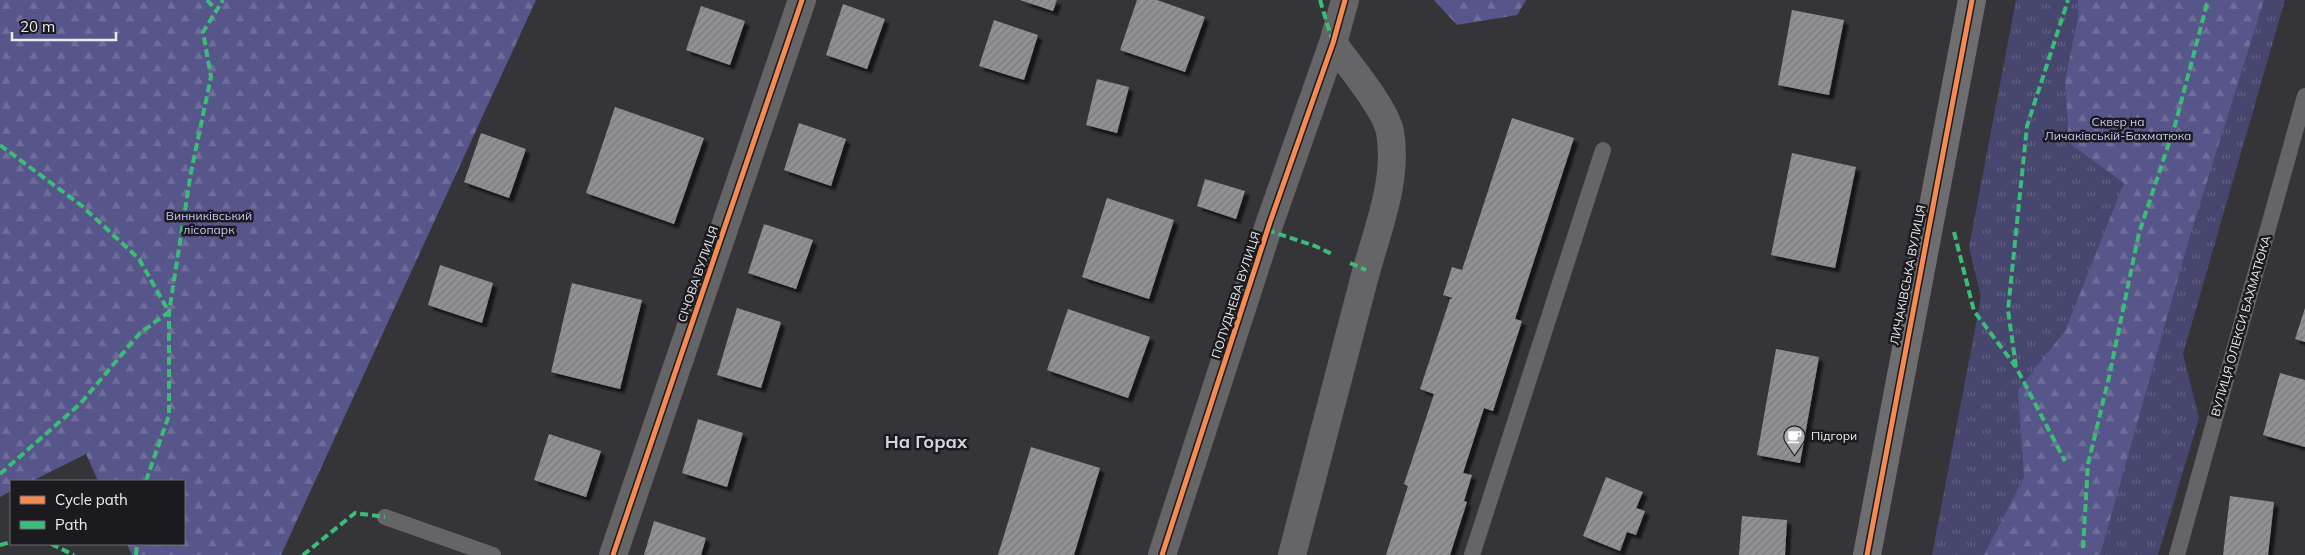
<svg xmlns="http://www.w3.org/2000/svg" width="2305" height="555" font-family="Mulish,sans-serif">
	<defs>
		<pattern id="grass-tufts" width="24" height="20" patternUnits="userSpaceOnUse" patternTransform="scale(1.25)"><rect width="24" height="20" fill="#46466f"/><path d="M3 7l-1-3M5 7V3M7 7l1-3M15 17l-1-3M17 17v-4M19 17l1-3" fill="none" stroke="#616184"/></pattern>
		<pattern id="forest-firs" width="22" height="20" patternUnits="userSpaceOnUse" patternTransform="scale(1.25)"><rect width="22" height="20" fill="#57568a"/><path d="M5 1l3.5 6h-7zM16 11l3.5 6h-7z" fill="#6f6e9b"/></pattern>
		<pattern id="building-hatch" width="6" height="6" patternUnits="userSpaceOnUse" patternTransform="scale(1.25)"><rect width="6" height="6" fill="#919195"/><path d="M-1 1l2-2M0 6l6-6M5 7l2-2" fill="none" stroke="#7a7a7e"/></pattern>
		<filter id="shadow"><feDropShadow dx="4.5" dy="4.5" stdDeviation="1" flood-color="#0009"/></filter>
	</defs>
	<rect width="100%" height="100%" fill="#353539"/>
	<!-- grass -->
	<path fill="url(#grass-tufts)" d="M 2016,0 L 2285,0 L 2183,354 L 2199,418 L 2158,555 L 1932,555 L 1981,297 L 1969,247 Z"/>
	<!-- forest -->
	<path fill="url(#forest-firs)" d="M 0,0 L 536,0 L 281,555 L 132,555 L 127,544 L 184,544 L 184,481 L 98,481 L 86,454 L 32,481 L 11,481 L 11,491 L 0,497 Z
		M 1434,0 L 1526,0 L 1517,15 L 1457,25 Z
		M 2078,0 L 2264,0 L 2189,239 L 2100,555 L 1984,555 L 2024,477 L 2018,390 L 2065,331 L 2124,183 L 2069,143 L 2065,81 L 2078,18 Z"/>
	<!-- building -->
	<path fill="url(#building-hatch)" filter="url(#shadow)" d="M 1020,0 L 1057,0 L 1053,11 Z
		M 1137,0 L 1157,0 L 1205,17 L 1185,72 L 1120,50 Z
		M 843,4 L 885,19 L 867,69 L 826,55 Z
		M 701,6 L 745,21 L 730,65 L 686,50 Z
		M 1792,10 L 1844,20 L 1829,95 L 1778,85 Z
		M 994,20 L 1038,35 L 1024,80 L 979,66 Z
		M 1097,79 L 1129,87 L 1117,133 L 1086,125 Z
		M 615,107 L 704,138 L 674,224 L 586,193 Z
		M 1512,118 L 1574,138 L 1515,319 L 1522,321 L 1493,411 L 1484,408 L 1463,473 L 1472,475 L 1464,501 L 1467,502 L 1450,555 L 1386,555 L 1408,486 L 1404,484 L 1434,394 L 1420,389 L 1450,299 L 1453,298 L 1443,295 L 1452,267 L 1462,270 Z
		M 799,123 L 846,139 L 831,186 L 784,170 Z
		M 481,133 L 526,149 L 509,198 L 464,182 Z
		M 1792,153 L 1856,167 L 1835,268 L 1771,255 Z
		M 1205,179 L 1245,191 L 1236,219 L 1197,206 Z
		M 1107,198 L 1174,220 L 1149,299 L 1082,277 Z
		M 764,224 L 813,240 L 796,289 L 748,273 Z
		M 440,265 L 493,283 L 482,323 L 428,305 Z
		M 572,283 L 642,300 L 620,389 L 551,372 Z
		M 737,308 L 781,322 L 761,388 L 717,375 Z
		M 2305,308 L 2305,342 L 2295,339 Z
		M 1068,309 L 1150,337 L 1128,398 L 1047,370 Z
		M 1776,349 L 1819,357 L 1800,463 L 1757,455 Z
		M 2280,373 L 2305,380 L 2305,447 L 2263,435 Z
		M 698,419 L 743,433 L 727,487 L 682,473 Z
		M 549,434 L 601,451 L 586,497 L 534,480 Z
		M 1031,447 L 1100,468 L 1074,555 L 998,555 Z
		M 1606,477 L 1643,492 L 1636,508 L 1645,511 L 1636,535 L 1627,532 L 1620,551 L 1583,536 Z
		M 2230,496 L 2274,502 L 2268,555 L 2223,555 Z
		M 1742,516 L 1787,520 L 1785,555 L 1739,555 Z
		M 654,521 L 706,538 L 701,555 L 644,555 Z"/>
	<g fill="none" stroke-linecap="round" stroke-linejoin="round">
		<!-- service -->
		<path stroke="#656567" stroke-width="16" d="M 385,517 L 493,555
			M 1472,555 L 1603,150
			M 2177,555 L 2305,96"/>
		<!-- minor -->
		<path stroke="#656567" stroke-width="28" d="M 613,555 L 802,0
			M 1162,555 L 1270,222 L 1333,43 L 1345,0
			M 1292,555 C 1315,466 1339,376 1362,287 C 1374,237 1399,184 1390,132 C 1386,109 1347,63 1333,43"/>
		<!-- primary -->
		<path stroke="#6e6e70" stroke-width="28" d="M 1867,555 L 1972,0"/>
		<!-- quiet -->
		<path stroke="#3abd76" stroke-width="4" stroke-dasharray="8 4" stroke-linecap="butt" d="M 207,0 L 217,11
			M 1320,0 L 1332,40
			M 0,145 L 82,206 L 139,259 L 169,312 L 140,333 L 80,404 L 0,474
			M 1267,230 L 1315,246 L 1332,254
			M 1954,232 L 1974,311 L 2016,367 L 2065,461
			M 1350,263 L 1366,270
			M 2016,367 L 2008,310 L 2027,126 L 2068,0
			M 146,481 L 169,415 L 169,312 L 191,172 L 211,77 L 203,32 L 223,0
			M 51,544 L 74,555
			M 0,545 L 11,542
			M 2083,548 L 2088,464 L 2109,377 L 2139,233 L 2175,125 L 2208,0
			M 136,555 L 137,544
			M 303,555 L 355,513 L 385,517"/>
		<defs>
			<path id="cycleway" d="M 613,555 L 802,0
				M 1162,555 L 1270,222 L 1333,43 L 1345,0
				M 1867,555 L 1972,0"/>
		</defs>
		<!-- cycleway casing -->
		<use href="#cycleway" stroke="#1b1b1f" stroke-width="8"/>
		<!-- cycleway -->
		<use href="#cycleway" stroke="#f68b52" stroke-width="5"/>
	</g>
	<!-- icons -->
	<defs>
		<symbol id="cafe-pin" viewBox="-11 -11 22 30"><path d="M0 17L-7.5 6A9.5 9.5 0 1 1 7.5 6Z" fill="#ababb1" stroke="#1b1b1f"/><path d="M-5.5-4.5H6V0H3Q3 3.5 0 3.5H-2.5Q-5.5 3.5-5.5 0ZM3-3.2v2h1.7v-2ZM-6 4.5H4V6H-6Z" fill="#fff"/></symbol>
	</defs>
	<g fill-rule="evenodd">
		<use href="#cafe-pin" x="1782" y="424" width="25" height="34"/>
	</g>
	<g text-anchor="middle" stroke-width="5" stroke-linejoin="round" paint-order="stroke">
		<!-- park labels -->
		<g font-size="12" fill="#c2c4fa" stroke="#1b1b1f">
			<text x="2118" y="126">Сквер на<tspan x="2118" dy="14">Личаківській-Бахматюка</tspan></text>
			<text x="209" y="220">Винниківський<tspan x="209" dy="14">лісопарк</tspan></text>
		</g>
		<!-- street labels -->
		<g font-size="12" fill="#ebebf1" stroke="#1b1b1f">
			<text transform="translate(698 274) rotate(-71)" y="4">СІЧОВА ВУЛИЦЯ</text>
			<text transform="translate(1908 275) rotate(-79)" y="4">ЛИЧАКІВСЬКА ВУЛИЦЯ</text>
			<text transform="translate(1236 295) rotate(-72)" y="4">ПОЛУДНЕВА ВУЛИЦЯ</text>
			<text transform="translate(2241 326) rotate(-74)" y="4">ВУЛИЦЯ ОЛЕКСИ БАХМАТЮКА</text>
		</g>
		<!-- poi labels -->
		<g font-size="12" fill="#ebebf1" stroke="#1b1b1f" text-anchor="start">
			<text x="1811" y="440">Підгори</text>
		</g>
		<!-- district labels -->
		<g font-size="18" font-weight="bold" fill="#d3d4de" stroke="#1b1b1f">
			<text x="926" y="448">На Горах</text>
		</g>
	</g>
	<!-- legend -->
	<rect x="10" y="480" width="175" height="65" fill="#1b1b1f" stroke="#6e6e73"/>
	<rect x="20" y="496" width="25" height="8" fill="#f68b52" stroke="#6e6e73"/>
	<text x="55" y="505" font-size="15" fill="#ebebf1">Cycle path</text>
	<rect x="20" y="521" width="25" height="8" fill="#3abd76" stroke="#6e6e73"/>
	<text x="55" y="530" font-size="15" fill="#ebebf1">Path</text>
	<!-- scale -->
	<path d="M12 32v8h104v-8" fill="none" stroke="#ebebf1" stroke-width="2.5"/>
	<text x="20" y="32" font-size="15" fill="#ebebf1" stroke="#1b1b1f" stroke-width="4" paint-order="stroke">20 m</text>
</svg>
